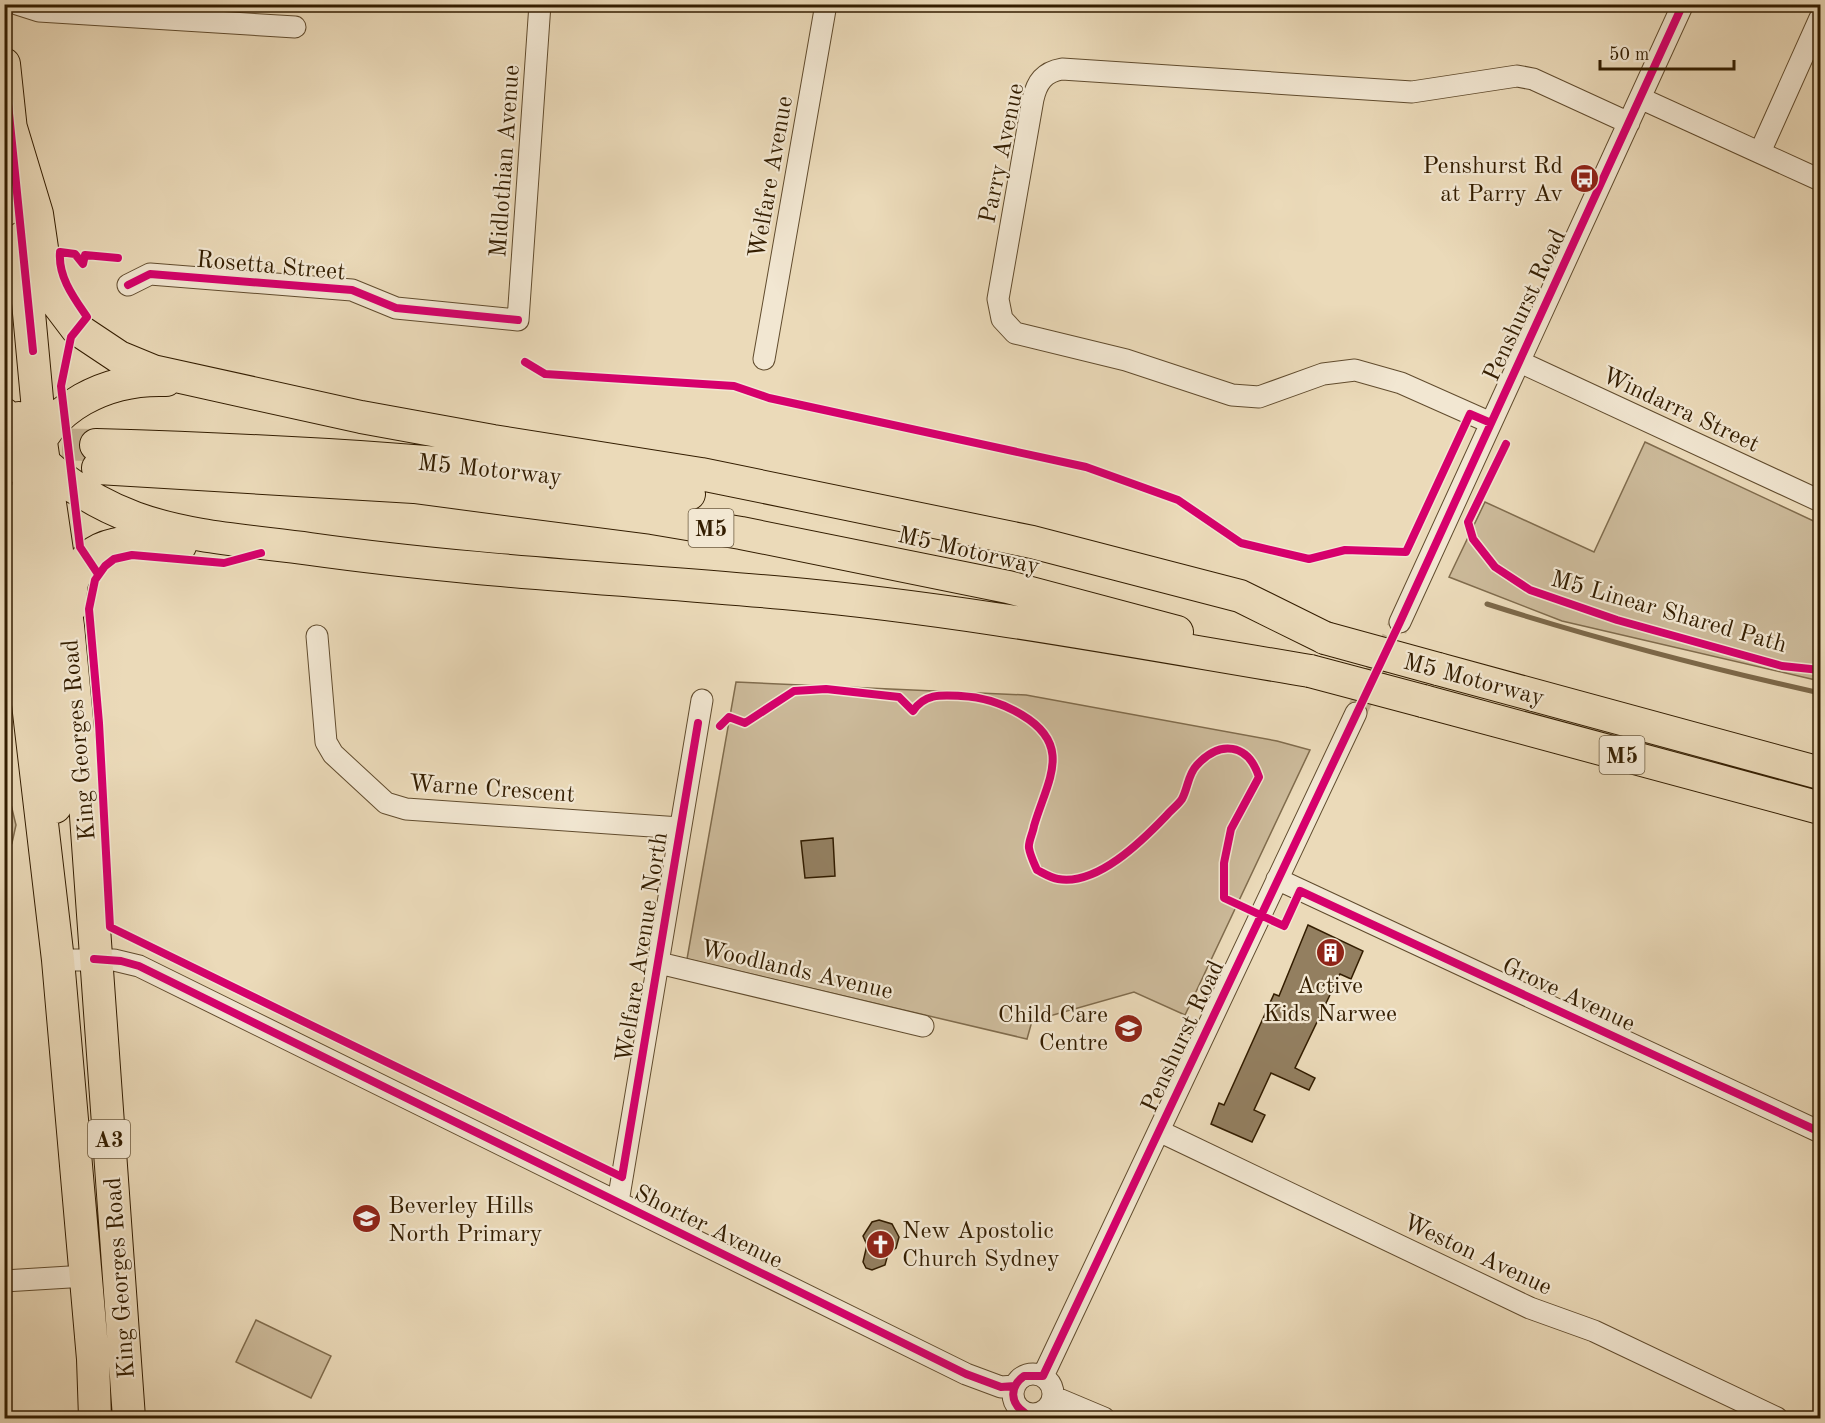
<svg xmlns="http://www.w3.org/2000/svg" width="1825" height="1423" font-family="'Old Standard TT',serif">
	<rect width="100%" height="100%" fill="#ebdab9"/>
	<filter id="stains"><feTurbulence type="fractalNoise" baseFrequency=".00333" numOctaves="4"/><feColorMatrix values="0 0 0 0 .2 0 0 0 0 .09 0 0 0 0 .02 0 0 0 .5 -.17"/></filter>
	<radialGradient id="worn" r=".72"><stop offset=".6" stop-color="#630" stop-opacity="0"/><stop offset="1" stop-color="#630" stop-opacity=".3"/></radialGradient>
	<!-- green -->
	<path fill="#ccba9a" stroke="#806c4d" stroke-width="1.5" d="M 1645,442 L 1820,524 L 1820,681 L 1562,621 L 1449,577 L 1485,502 L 1594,552 Z
		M 736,682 L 1026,695 L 1277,741 L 1310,750 L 1185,1015 L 1134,992 L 1032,1021 L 1027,1039 L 687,959 Z
		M 4,776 L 16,825 L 12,843 L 5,836 Z
		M 256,1320 L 331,1356 L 311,1398 L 236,1362 Z"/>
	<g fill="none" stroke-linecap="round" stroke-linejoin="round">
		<!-- stream -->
		<path stroke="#7c6849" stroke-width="5" d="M 1487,604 C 1597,639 1708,668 1820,693"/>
	</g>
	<!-- building -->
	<path fill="#937f60" stroke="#331d00" stroke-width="1.5" d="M 833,838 L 835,876 L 805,878 L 801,841 Z
		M 1308,925 L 1363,951 L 1351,979 L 1340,974 L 1295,1068 L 1315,1078 L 1309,1090 L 1271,1073 L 1254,1110 L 1265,1115 L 1252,1142 L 1211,1124 L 1219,1103 L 1224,1105 L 1274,994 L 1279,996 Z
		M 879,1220 L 892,1224 L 899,1237 L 896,1248 L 888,1254 L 885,1265 L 872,1270 L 866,1268 L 863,1262 L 867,1245 L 863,1236 L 872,1222 Z"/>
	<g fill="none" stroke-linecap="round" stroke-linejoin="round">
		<!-- minor-tunnel -->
		<path stroke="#c6b494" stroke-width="21" stroke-dasharray="21 10" stroke-linecap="butt" d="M 1356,713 L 1400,622"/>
		<!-- highway-tunnel -->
		<path stroke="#c6b494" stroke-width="32" stroke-dasharray="32 16" stroke-linecap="butt" d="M 14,444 L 96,445"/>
		<defs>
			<path id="minor" d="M 17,4 L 39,11 L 295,27
				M 1640,98 L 1820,180
				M 1760,152 L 1820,18
				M 128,285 L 150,274 L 352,290 L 396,308 L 518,320 L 540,4
				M 764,359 L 826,4
				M 1520,362 L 1820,501
				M 1491,423 L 1401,383 L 1355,370 L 1323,374 L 1259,397 L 1232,395 L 1126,360 L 1015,333 L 1002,319 L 998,299 L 1033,99 C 1037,82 1044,72 1062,69 L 1412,92 L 1517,76 L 1533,79 L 1629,123
				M 1400,622 L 1683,4
				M 317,636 L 326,742 L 333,754 L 386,803 L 406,809 L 680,828
				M 1277,879 L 1820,1132
				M 58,960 L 114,960 L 139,966 L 966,1374 L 1001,1387 L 1015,1386
				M 659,963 L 923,1026
				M 1159,1131 L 1530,1308 L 1594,1331 L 1777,1418
				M 618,1202 L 702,700
				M 4,1281 L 86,1276
				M1013 1394a20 20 0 1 1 40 0a20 20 0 1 1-40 0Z
				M 1043,1376 L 1356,713
				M 1054,1397 L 1104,1418"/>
			<path id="highway" d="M 4,64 L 13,149
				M 11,128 L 37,214 L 44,262 L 55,300 L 77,329 L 119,357 L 153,371 L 361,417 L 493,441 L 701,474 L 1032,542 L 1240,596 L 1325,638
				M 22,238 L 41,442 L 68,626 L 85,802 L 129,1418
				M 4,414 C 33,463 83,499 135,518 C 190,538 252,541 310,549 C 467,571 626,579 784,593 C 961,609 1135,642 1310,671
				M 96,445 C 294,451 493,461 689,494
				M 4,468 L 15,448 L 19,418
				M 98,468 L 414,487 L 652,518 L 741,533 L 1008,587 L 1177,632
				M 4,499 L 58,960 L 93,1359 L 95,1418
				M 70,608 C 71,599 70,588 73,580 C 92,533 140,542 180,546
				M 1438,669 L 1820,773
				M 1423,701 L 1820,808
				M 55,807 L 57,765 L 27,502 C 28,489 28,477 31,465 C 46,405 109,378 166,380"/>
		</defs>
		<!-- minor casing -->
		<use href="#minor" stroke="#614c2e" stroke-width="23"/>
		<!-- highway casing -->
		<use href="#highway" stroke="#331d00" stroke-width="34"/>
		<!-- minor -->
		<use href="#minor" stroke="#f2e7d2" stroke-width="21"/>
		<!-- highway -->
		<use href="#highway" stroke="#ebdab9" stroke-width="32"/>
		<defs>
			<path id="highway-bridge" d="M 1325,638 L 1438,669
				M 1310,671 L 1423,701"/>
		</defs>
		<!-- highway-bridge casing -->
		<use href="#highway-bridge" stroke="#331d00" stroke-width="34" stroke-linecap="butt"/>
		<!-- highway-bridge -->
		<use href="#highway-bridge" stroke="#ebdab9" stroke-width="32"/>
		<defs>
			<path id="cycleway" d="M 4,64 L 33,351
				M 128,285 L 150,274 L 352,290 L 396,308 L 518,320
				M 525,362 L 545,374 L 734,386 L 769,398 L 1086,467 L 1178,500 L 1241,543 L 1309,559 L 1345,550 L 1406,552 L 1470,414 L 1491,423
				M 1506,444 L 1468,522 L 1473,539 L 1495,567 L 1530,590 L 1617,620 L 1782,666 L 1820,670
				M 261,553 L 224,563 L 132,555 L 114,559 L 105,566 L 95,580 L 89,609 L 99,723 L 110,927 L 622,1177 L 698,723
				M 98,574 L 80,547 L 61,386 L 71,337 L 87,317 C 74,298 58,277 60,252 L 75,254 L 83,264 L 85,255 L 118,258
				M 720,726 L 729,717 L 745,723 L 794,691 L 826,689 L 899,697 L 913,711 C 925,693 942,695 961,696 C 982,697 1004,704 1022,715 C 1074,746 1047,781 1034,826 C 1033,833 1028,842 1029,848 C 1030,855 1034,863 1037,870 C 1043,873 1051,878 1058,879 C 1097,886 1142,841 1166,816 C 1171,810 1178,805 1182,799 C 1188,788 1188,774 1197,765 C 1220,740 1248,743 1259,777 L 1231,829 L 1224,863 L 1224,898 L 1284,926 L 1300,891 L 1820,1132
				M 94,959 L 121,961 L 139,966 L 966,1374 L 1001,1387 L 1015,1386
				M 1022,1418 L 1025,1413 C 1010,1403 1009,1387 1024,1376 L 1043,1376 L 1400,622 L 1683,4"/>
		</defs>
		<!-- cycleway casing -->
		<use href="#cycleway" stroke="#f2e7d2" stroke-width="11"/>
		<!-- cycleway -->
		<use href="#cycleway" stroke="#d6006c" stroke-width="8"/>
	</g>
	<!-- icons -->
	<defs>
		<symbol id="bus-disc" viewBox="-11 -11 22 22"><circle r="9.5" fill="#8f2418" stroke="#f2e7d2"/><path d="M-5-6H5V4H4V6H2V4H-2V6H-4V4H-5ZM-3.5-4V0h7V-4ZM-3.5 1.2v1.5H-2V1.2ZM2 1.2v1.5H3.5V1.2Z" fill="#fff"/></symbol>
		<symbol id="building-disc" viewBox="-11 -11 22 22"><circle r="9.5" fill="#8f2418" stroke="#f2e7d2"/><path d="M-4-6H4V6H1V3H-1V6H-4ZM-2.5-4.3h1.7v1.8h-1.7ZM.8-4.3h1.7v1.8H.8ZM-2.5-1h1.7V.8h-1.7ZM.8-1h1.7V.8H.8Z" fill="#fff"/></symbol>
		<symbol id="school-disc" viewBox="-11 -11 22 22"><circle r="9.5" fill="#8f2418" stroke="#f2e7d2"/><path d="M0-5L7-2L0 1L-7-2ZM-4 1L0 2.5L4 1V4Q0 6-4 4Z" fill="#fff"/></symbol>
		<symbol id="church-disc" viewBox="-11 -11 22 22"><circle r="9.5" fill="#8f2418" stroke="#f2e7d2"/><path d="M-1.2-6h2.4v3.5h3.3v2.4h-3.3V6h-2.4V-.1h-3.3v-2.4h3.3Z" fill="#fff"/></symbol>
	</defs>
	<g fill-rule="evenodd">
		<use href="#bus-disc" x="1568" y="162" width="33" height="33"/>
		<use href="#building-disc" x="1314" y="936" width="33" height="33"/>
		<use href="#school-disc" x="1112" y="1012" width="33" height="33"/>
		<use href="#school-disc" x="350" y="1202" width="33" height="33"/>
		<use href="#church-disc" x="864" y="1228" width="33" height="33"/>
	</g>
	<g text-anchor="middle" stroke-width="4.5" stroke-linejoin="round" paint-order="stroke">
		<!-- shield labels -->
		<g fill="#f2e7d2" stroke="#6c5a3f" stroke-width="1.5">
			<rect x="688.5" y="509" width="45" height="38" rx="4.5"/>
			<rect x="1599.5" y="736" width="45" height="38" rx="4.5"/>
			<rect x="88" y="1120" width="42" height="38" rx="4.5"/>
		</g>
		<g font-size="22" font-weight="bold" fill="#331d00">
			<text x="711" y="536">M5</text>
			<text x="1622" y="763">M5</text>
			<text x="109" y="1147">A3</text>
		</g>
		<!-- street labels -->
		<g font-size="24" fill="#331d00" stroke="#f2e7d2">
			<text transform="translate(1001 153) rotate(-78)" y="8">Parry Avenue</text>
			<text transform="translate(504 161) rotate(-86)" y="8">Midlothian Avenue</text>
			<text transform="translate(770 177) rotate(-80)" y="8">Welfare Avenue</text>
			<text transform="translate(271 265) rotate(5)" y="8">Rosetta Street</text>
			<text transform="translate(1524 305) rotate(-65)" y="8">Penshurst Road</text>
			<text transform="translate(1681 409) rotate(25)" y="8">Windarra Street</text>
			<text transform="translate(490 469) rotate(6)" y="8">M5 Motorway</text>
			<text transform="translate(969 550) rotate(13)" y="8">M5 Motorway</text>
			<text transform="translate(1669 611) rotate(16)" y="8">M5 Linear Shared Path</text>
			<text transform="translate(1474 679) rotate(15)" y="8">M5 Motorway</text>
			<text transform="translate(78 740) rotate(-95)" y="8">King Georges Road</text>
			<text transform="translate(492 788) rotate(4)" y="8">Warne Crescent</text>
			<text transform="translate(641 947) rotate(-81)" y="8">Welfare Avenue North</text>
			<text transform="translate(797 969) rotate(13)" y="8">Woodlands Avenue</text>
			<text transform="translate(1569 994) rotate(25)" y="8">Grove Avenue</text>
			<text transform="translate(1182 1036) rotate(-65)" y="8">Penshurst Road</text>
			<text transform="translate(709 1226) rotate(26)" y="8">Shorter Avenue</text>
			<text transform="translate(1478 1254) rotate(25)" y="8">Weston Avenue</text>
			<text transform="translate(119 1278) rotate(-94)" y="8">King Georges Road</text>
		</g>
		<!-- poi labels -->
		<g font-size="24" fill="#331d00" stroke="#f2e7d2" text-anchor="end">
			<text x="1563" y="173">Penshurst Rd<tspan x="1563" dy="28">at Parry Av</tspan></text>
			<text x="1330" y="993" text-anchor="middle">Active<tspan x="1330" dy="28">Kids Narwee</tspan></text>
			<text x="1108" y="1022">Child Care<tspan x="1108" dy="28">Centre</tspan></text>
			<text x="388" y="1213" text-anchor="start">Beverley Hills<tspan x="388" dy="28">North Primary</tspan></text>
			<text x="902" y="1238" text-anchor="start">New Apostolic<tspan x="902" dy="28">Church Sydney</tspan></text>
		</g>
	</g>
	<!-- margin -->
	<rect width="1825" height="1423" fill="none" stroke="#ebdab9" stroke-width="24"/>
	<rect x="6" y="6" width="1813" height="1411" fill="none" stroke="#331d00" stroke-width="3"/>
	<rect x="12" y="12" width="1801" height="1399" fill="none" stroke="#331d00" stroke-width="1.5"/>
	<!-- scale -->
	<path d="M1600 60v9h134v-9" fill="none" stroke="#331d00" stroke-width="3"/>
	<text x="1609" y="60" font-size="18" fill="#331d00" stroke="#f2e7d2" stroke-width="4.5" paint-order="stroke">50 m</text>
	<rect width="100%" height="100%" filter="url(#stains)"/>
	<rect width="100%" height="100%" fill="url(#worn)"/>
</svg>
